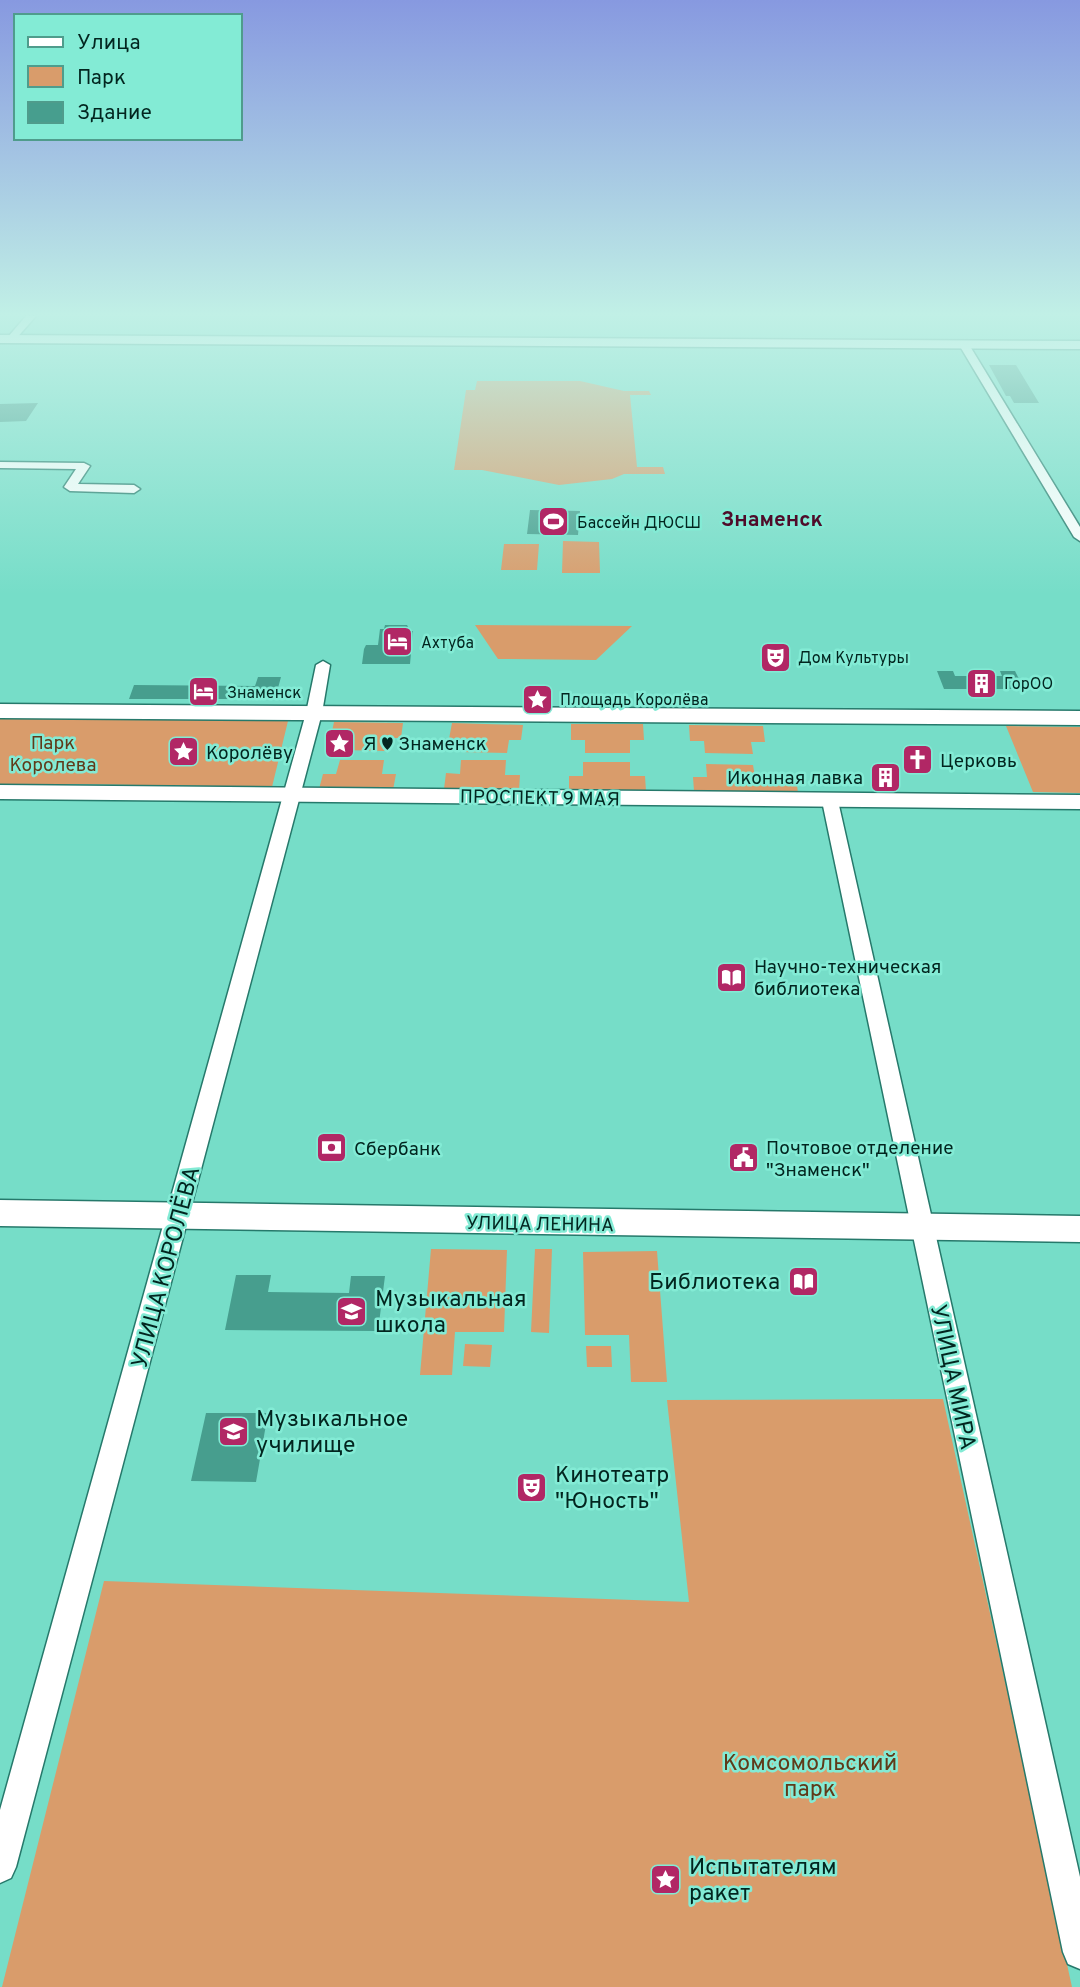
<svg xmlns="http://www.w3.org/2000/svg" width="1080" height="1987" font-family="Overpass,sans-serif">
	<rect width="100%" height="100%" fill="#76ddc8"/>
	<!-- green -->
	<path fill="#d99c6b" d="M 477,381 L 580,381 L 624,391 L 649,391 L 651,395 L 630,395 L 637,467 L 663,467 L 665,474 L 624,474 L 612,479 L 559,485 L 482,470 L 454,470 L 466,390 L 475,390 Z
		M 563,541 L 599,542 L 600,573 L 562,573 Z
		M 504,544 L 539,544 L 537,570 L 501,570 Z
		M 475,625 L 632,626 L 596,660 L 498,659 Z
		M 0,716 L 288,721 L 272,787 L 70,784 L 57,787 L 0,787 Z
		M 334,722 L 403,723 L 401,738 L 387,738 L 385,751 L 342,750 L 345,737 L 331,736 Z
		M 452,723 L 523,725 L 521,740 L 509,740 L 507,753 L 461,752 L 463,740 L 449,739 Z
		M 571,724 L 643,724 L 644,740 L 630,740 L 630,753 L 585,753 L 585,740 L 571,740 Z
		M 689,725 L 763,726 L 765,742 L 751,742 L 753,754 L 705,753 L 704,741 L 690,741 Z
		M 1006,726 L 1080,727 L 1080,793 L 1033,792 Z
		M 340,760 L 384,760 L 382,774 L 396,774 L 393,790 L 319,789 L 323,774 L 336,774 Z
		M 461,760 L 506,760 L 505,775 L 520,775 L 519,790 L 444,789 L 446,773 L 460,774 Z
		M 583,762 L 630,762 L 630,776 L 645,776 L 646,791 L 569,790 L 569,776 L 583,776 Z
		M 706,764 L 753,765 L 755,777 L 796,778 L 798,793 L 694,791 L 693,777 L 707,777 Z
		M 431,1249 L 507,1250 L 504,1332 L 455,1332 L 452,1375 L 420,1375 Z
		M 535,1249 L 552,1249 L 549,1333 L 531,1332 Z
		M 657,1251 L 667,1382 L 631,1382 L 629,1335 L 585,1335 L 583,1252 Z
		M 465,1344 L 492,1345 L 490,1367 L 463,1366 Z
		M 586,1346 L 611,1346 L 612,1367 L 587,1367 Z
		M 943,1399 L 1072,1987 L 2,1987 L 104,1581 L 689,1602 L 667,1400 Z"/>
	<!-- building -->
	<path fill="#479e8e" d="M 989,365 L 1016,365 L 1039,403 L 1014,403 L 1010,396 L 1006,396 Z
		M 38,403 L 26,421 L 0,422 L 0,404 Z
		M 530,510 L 580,511 L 578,535 L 527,534 Z
		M 385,625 L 407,625 L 410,631 L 413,631 L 410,664 L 362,664 L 364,649 L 366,645 L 378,645 L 380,629 L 384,629 Z
		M 937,671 L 953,671 L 955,676 L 1002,676 L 1000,671 L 1015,671 L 1024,689 L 944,689 Z
		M 258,677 L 281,677 L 275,699 L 129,699 L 134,685 L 255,686 Z
		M 236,1275 L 271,1275 L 268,1292 L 349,1293 L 351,1276 L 385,1276 L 378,1331 L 225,1330 Z
		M 206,1413 L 268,1413 L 256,1482 L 191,1481 Z"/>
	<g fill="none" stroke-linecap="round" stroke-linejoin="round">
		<defs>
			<path id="street" d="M 26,316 L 36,316 L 14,341 L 8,341 L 8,337 Z
				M 960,341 L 968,343 L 1080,527 L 1080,541 L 1074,537 L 958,343 Z
				M 0,462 L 84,463 L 90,466 L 78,484 L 134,485 L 140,489 L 134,493 L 70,491 L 64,487 L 76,469 L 0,468 Z
				M 323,661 L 330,665 L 322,713 L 16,1867 L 11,1878 L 0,1883 L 0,1810 L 306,713 L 316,665 Z
				M 830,796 L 838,801 L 1080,1877 L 1080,1969 L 1068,1964 L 1063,1952 L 822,801 Z"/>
			<path id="secondary" d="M 0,335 L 1080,341 L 1080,349 L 0,343 Z
				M 0,704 L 1080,711 L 1080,725 L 0,718 Z
				M 0,785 L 1080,795 L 1080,809 L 0,799 Z
				M 0,1200 L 1080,1216 L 1080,1242 L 0,1226 Z"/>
		</defs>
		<!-- street casing -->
		<use href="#street" stroke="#26796b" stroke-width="3"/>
		<!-- secondary casing -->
		<use href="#secondary" stroke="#26796b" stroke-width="3"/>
		<!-- street -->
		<use href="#street" fill="#fff" fill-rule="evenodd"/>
		<!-- secondary -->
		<use href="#secondary" fill="#fff" fill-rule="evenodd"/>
	</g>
	<!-- sky -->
	<linearGradient id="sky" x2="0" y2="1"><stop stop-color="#8799e0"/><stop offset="0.53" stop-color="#c1f0e6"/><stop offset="1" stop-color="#c1f0e6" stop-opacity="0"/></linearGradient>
	<rect width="1080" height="594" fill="url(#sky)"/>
	<!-- icons -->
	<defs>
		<symbol id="stadium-square" viewBox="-11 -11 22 22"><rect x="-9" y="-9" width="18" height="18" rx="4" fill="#b12765" stroke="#83ebd5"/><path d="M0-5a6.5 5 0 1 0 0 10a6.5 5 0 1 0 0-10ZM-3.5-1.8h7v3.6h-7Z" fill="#fff"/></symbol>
		<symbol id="hotel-square" viewBox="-11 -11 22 22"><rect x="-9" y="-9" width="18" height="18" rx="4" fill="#b12765" stroke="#83ebd5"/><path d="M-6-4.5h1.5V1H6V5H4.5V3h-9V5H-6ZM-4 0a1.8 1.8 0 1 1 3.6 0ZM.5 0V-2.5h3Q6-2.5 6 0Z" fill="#fff"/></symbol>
		<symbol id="theatre-square" viewBox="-11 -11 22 22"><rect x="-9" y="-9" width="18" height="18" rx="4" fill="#b12765" stroke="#83ebd5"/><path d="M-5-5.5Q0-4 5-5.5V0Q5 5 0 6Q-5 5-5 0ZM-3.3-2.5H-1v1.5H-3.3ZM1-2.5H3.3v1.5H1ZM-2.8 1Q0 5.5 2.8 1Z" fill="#fff"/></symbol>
		<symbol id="building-square" viewBox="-11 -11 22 22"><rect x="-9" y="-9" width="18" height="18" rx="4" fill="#b12765" stroke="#83ebd5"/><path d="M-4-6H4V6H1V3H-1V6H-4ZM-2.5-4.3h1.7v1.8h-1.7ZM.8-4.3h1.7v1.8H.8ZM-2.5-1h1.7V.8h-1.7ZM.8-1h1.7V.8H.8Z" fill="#fff"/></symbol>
		<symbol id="sight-square" viewBox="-11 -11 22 22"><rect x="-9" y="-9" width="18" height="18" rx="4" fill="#b12765" stroke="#83ebd5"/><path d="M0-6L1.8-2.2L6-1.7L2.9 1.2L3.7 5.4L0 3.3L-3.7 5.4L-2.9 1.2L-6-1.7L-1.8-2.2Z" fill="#fff"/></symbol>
		<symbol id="church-square" viewBox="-11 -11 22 22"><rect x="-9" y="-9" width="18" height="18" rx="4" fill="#b12765" stroke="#83ebd5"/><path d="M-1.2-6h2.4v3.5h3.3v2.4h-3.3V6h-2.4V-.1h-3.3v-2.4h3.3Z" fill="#fff"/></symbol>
		<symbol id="library-square" viewBox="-11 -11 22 22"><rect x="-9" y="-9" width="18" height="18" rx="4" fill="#b12765" stroke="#83ebd5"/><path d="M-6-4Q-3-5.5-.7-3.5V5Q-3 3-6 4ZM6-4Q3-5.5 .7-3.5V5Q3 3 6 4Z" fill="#fff"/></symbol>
		<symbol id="bank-square" viewBox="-11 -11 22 22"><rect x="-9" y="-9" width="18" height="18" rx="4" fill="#b12765" stroke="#83ebd5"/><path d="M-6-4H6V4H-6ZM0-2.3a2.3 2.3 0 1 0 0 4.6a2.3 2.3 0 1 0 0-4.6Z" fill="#fff"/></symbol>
		<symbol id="civic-square" viewBox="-11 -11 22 22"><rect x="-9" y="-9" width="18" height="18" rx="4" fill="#b12765" stroke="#83ebd5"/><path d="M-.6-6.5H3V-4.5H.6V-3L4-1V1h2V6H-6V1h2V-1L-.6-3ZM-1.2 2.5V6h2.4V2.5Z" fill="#fff"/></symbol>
		<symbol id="school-square" viewBox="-11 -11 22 22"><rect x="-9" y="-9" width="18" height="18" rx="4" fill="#b12765" stroke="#83ebd5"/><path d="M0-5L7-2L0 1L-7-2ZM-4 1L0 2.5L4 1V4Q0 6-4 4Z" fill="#fff"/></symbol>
		<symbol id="university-square" viewBox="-11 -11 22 22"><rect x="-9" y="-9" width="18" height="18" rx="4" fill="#b12765" stroke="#83ebd5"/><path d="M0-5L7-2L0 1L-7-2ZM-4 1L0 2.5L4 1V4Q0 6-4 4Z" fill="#fff"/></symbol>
	</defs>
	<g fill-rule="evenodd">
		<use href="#stadium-square" x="536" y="504" width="35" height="35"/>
		<use href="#hotel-square" x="380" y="624" width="35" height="35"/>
		<use href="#theatre-square" x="758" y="640" width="35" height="35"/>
		<use href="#building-square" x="964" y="666" width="35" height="35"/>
		<use href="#hotel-square" x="186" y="674" width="35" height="35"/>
		<use href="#sight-square" x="520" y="682" width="35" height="35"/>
		<use href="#sight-square" x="322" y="726" width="35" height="35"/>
		<use href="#sight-square" x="166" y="734" width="35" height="35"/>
		<use href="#church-square" x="900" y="742" width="35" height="35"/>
		<use href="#building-square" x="868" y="760" width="35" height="35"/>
		<use href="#library-square" x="714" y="960" width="35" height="35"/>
		<use href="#bank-square" x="314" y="1130" width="35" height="35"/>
		<use href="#civic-square" x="726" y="1140" width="35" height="35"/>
		<use href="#library-square" x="786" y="1264" width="35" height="35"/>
		<use href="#school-square" x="334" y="1294" width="35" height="35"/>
		<use href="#university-square" x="216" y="1414" width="35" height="35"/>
		<use href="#theatre-square" x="514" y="1470" width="35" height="35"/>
		<use href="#sight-square" x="648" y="1862" width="35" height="35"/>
	</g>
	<g text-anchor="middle" stroke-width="5" stroke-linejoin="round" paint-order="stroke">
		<!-- far-poi labels -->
		<g font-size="16" fill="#02251f" stroke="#83ebd5" text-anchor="start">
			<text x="577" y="528">Бассейн ДЮСШ</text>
			<text x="421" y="648">Ахтуба</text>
			<text x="798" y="663">Дом Культуры</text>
			<text x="1004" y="689">ГорОО</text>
			<text x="227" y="698">Знаменск</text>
			<text x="560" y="705">Площадь Королёва</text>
		</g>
		<!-- park labels -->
		<g font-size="19" fill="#603a19" stroke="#83ebd5">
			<text x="53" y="749">Парк<tspan x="53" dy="22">Королева</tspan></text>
		</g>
		<!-- poi labels -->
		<g font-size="19" fill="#02251f" stroke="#83ebd5" text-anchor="start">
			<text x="363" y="750">Я ♥ Знаменск</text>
			<text x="206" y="759">Королёву</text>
			<text x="940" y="767">Церковь</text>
			<text x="863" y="784" text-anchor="end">Иконная лавка</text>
			<text x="754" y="973">Научно-техническая<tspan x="754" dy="22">библиотека</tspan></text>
			<text x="766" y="1154">Почтовое отделение<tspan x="766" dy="22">"Знаменск"</tspan></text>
			<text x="354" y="1155">Сбербанк</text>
		</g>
		<!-- street labels -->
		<g font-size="19" fill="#02251f" stroke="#83ebd5">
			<text transform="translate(540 797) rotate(1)" y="7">ПРОСПЕКТ 9 МАЯ</text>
			<text transform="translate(540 1223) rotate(1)" y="7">УЛИЦА ЛЕНИНА</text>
		</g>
		<!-- far-district labels -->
		<g font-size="21" font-weight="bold" fill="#4f0c2a" stroke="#83ebd5">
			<text x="772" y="526">Знаменск</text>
		</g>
		<!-- near-street labels -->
		<g font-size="23" fill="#02251f" stroke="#83ebd5">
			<text transform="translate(165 1267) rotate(-75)" y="8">УЛИЦА КОРОЛЁВА</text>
			<text transform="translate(954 1377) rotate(78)" y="8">УЛИЦА МИРА</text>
		</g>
		<!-- near-poi labels -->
		<g font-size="23" fill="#02251f" stroke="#83ebd5" text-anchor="start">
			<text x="780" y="1289" text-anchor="end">Библиотека</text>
			<text x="375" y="1306">Музыкальная<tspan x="375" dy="26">школа</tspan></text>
			<text x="256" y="1426">Музыкальное<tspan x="256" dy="26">училище</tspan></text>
			<text x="555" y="1482">Кинотеатр<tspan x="555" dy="26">"Юность"</tspan></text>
			<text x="689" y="1874">Испытателям<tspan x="689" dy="26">ракет</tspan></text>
		</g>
		<!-- near-park labels -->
		<g font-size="23" fill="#603a19" stroke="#83ebd5">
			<text x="810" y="1770">Комсомольский<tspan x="810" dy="26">парк</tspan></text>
		</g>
	</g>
	<!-- legend -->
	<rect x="14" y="14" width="228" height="126" fill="#83ebd5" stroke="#4f9c8c" stroke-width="2"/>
	<rect x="28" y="37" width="35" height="10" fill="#ffffff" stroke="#4f9c8c" stroke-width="2"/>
	<text x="77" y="49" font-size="21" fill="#02251f">Улица</text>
	<rect x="28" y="66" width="35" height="21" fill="#d99c6b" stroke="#4f9c8c" stroke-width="2"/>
	<text x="77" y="84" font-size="21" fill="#02251f">Парк</text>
	<rect x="28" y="102" width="35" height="21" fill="#479e8e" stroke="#4f9c8c" stroke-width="2"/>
	<text x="77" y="119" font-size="21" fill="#02251f">Здание</text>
</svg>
